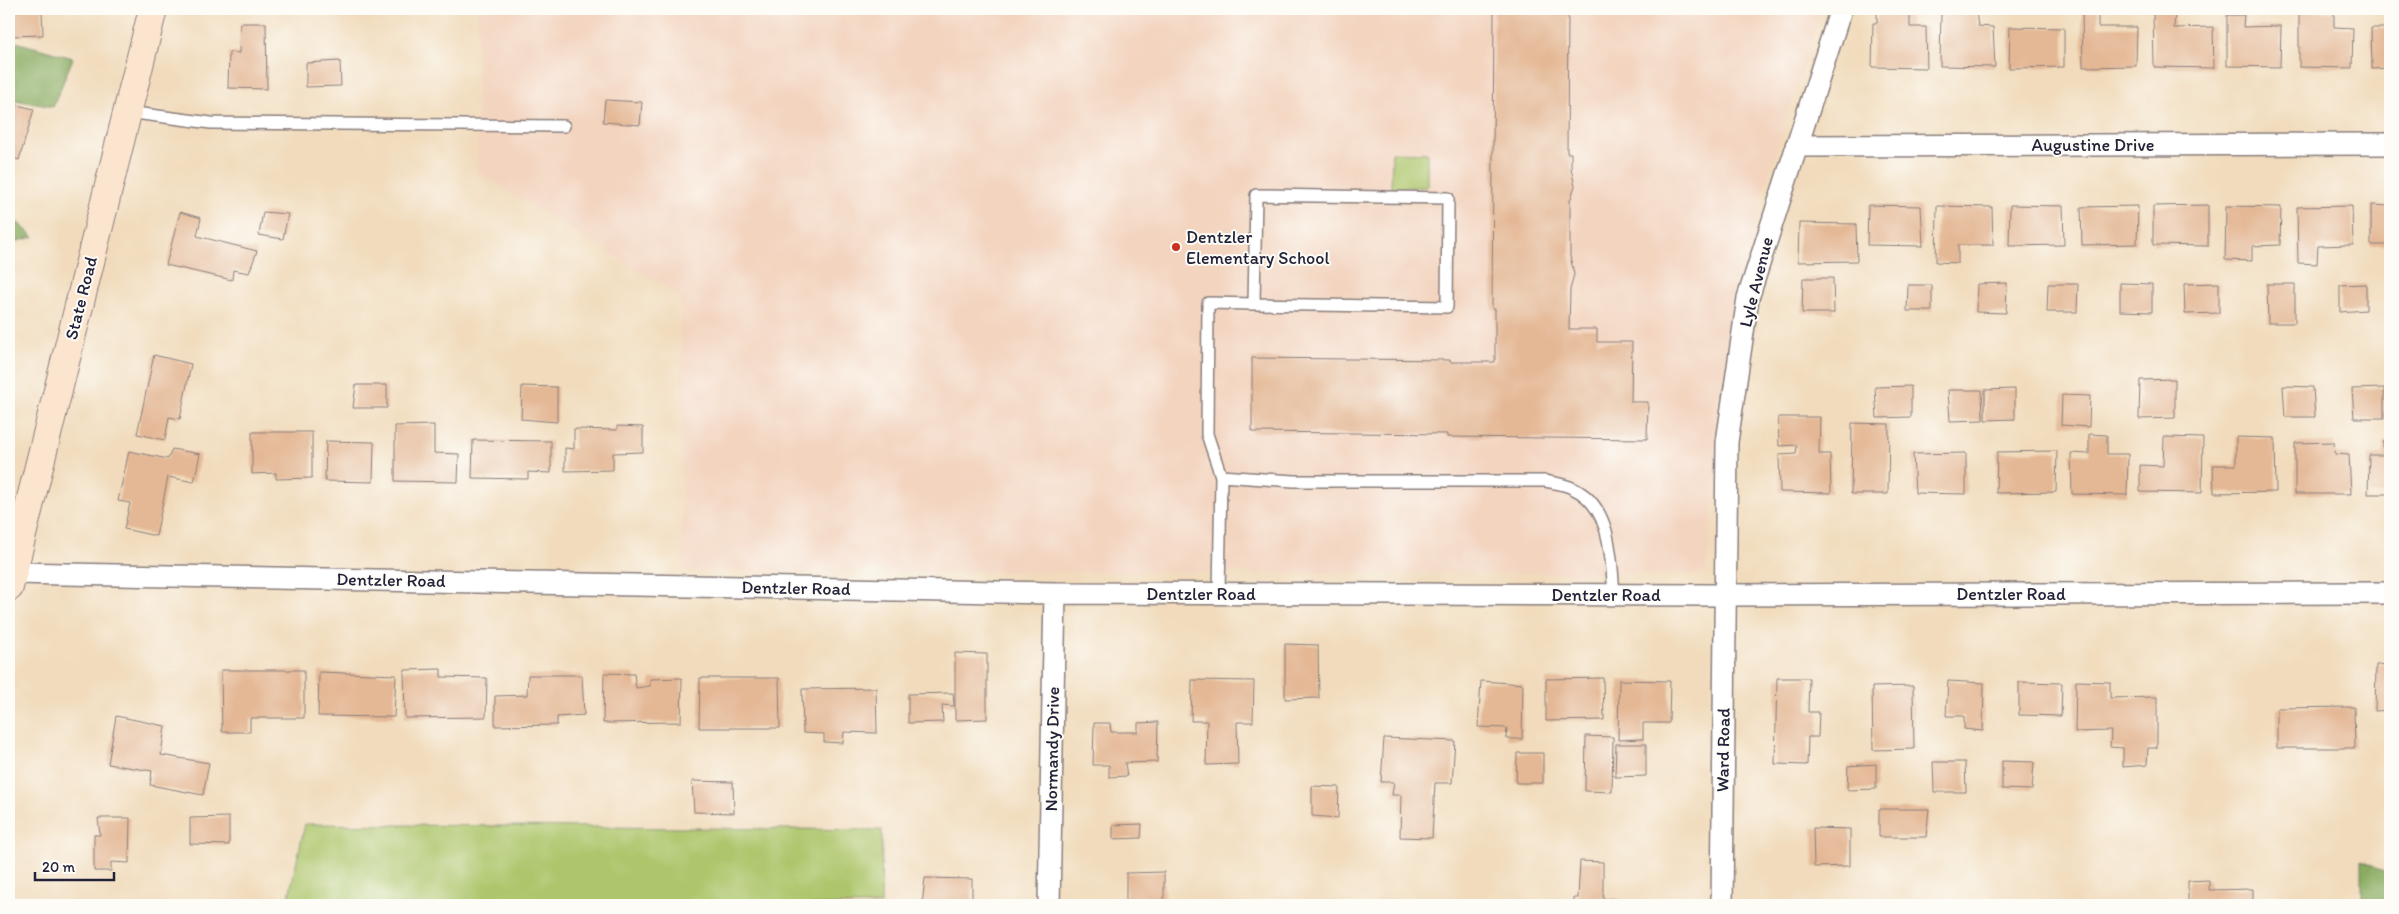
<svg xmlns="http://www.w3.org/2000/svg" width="2399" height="914" font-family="Itim,sans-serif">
	<rect width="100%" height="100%" fill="#fdfcf7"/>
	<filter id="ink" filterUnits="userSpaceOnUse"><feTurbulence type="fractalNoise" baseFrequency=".02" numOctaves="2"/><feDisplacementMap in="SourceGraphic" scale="10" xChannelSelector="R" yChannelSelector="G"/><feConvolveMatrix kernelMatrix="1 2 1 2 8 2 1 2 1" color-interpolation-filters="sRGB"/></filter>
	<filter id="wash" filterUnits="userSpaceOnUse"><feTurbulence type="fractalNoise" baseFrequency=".0096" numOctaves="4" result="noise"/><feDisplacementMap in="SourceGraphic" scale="20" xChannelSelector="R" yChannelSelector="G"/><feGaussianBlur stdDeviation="1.12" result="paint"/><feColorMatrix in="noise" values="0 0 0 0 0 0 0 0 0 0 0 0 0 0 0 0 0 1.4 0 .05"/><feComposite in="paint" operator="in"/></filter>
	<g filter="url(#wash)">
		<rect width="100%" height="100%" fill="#f1dbbc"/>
		<!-- built -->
		<path fill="#f3d4bf" d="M 477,9 L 1822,9 L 1761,198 L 1729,367 L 1706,574 L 682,571 L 681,296 L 477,172 Z"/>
		<!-- green -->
		<path fill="#adc66c" stroke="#687454" d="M 1392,152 L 1427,153 L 1427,187 L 1391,188 Z
			M 305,824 L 882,830 L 881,905 L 287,905 Z"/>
		<!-- forest -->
		<path fill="#8aab60" stroke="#56664e" d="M 9,40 L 73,58 L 53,107 L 9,99 Z
			M 9,215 L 34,237 L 9,243 Z
			M 2362,860 L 2390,874 L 2390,905 L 2362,905 Z"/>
		<g id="blocks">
			<!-- building -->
			<path fill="#e4b895" d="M 9,9 L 42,9 L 43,35 L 9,36 Z
				M 1494,9 L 1568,9 L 1567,153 L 1571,153 L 1571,168 L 1575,186 L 1570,201 L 1570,256 L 1574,274 L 1570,290 L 1569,329 L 1597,329 L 1597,342 L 1632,342 L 1631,402 L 1648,402 L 1647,439 L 1447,437 L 1447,434 L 1252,432 L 1252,358 L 1450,360 L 1450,362 L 1495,362 L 1495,309 L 1492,309 Z
				M 1877,9 L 1910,9 L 1910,27 L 1926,27 L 1927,68 L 1872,67 L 1873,23 L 1877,23 Z
				M 2153,10 L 2175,11 L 2174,28 L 2213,27 L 2214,68 L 2154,67 Z
				M 2098,11 L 2098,27 L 2137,27 L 2136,66 L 2083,67 L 2082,12 Z
				M 2299,11 L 2334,12 L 2334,27 L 2353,28 L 2352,68 L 2299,67 Z
				M 1941,12 L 1976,12 L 1978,26 L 1993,27 L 1995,67 L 1940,66 Z
				M 2227,15 L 2244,15 L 2243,27 L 2281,26 L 2280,67 L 2227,66 Z
				M 240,23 L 266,23 L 267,89 L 228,88 L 229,52 L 239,53 Z
				M 2010,27 L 2064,28 L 2064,67 L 2009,68 Z
				M 2371,28 L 2390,28 L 2390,68 L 2372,69 Z
				M 340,61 L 341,86 L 306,87 L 306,63 Z
				M 605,100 L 642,102 L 640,125 L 603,122 Z
				M 9,103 L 34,109 L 19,160 L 9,157 Z
				M 1868,205 L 1921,206 L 1923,246 L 1867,245 Z
				M 2010,205 L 2063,206 L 2064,245 L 2009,246 Z
				M 2208,205 L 2208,246 L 2153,245 L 2153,206 Z
				M 2371,205 L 2390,206 L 2390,245 L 2371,245 Z
				M 1937,206 L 1992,207 L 1993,245 L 1958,245 L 1958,263 L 1936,262 Z
				M 2138,206 L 2137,244 L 2082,245 L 2081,207 Z
				M 2226,206 L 2281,207 L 2280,245 L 2252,246 L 2252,261 L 2225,260 Z
				M 2352,206 L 2353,245 L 2318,246 L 2317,264 L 2298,263 L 2297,207 Z
				M 180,212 L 201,218 L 197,236 L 257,251 L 249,273 L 233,270 L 232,280 L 166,265 Z
				M 263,212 L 288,214 L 283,239 L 259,235 Z
				M 1799,223 L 1856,224 L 1857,261 L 1798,262 Z
				M 1803,278 L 1833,278 L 1834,313 L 1802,313 Z
				M 2007,283 L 2006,313 L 1976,312 L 1977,284 Z
				M 2120,283 L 2152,284 L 2152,312 L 2120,311 Z
				M 2219,283 L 2219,313 L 2185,314 L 2184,284 Z
				M 2048,284 L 2078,284 L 2077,312 L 2047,312 Z
				M 2267,284 L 2295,284 L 2295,323 L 2268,323 Z
				M 2366,284 L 2366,310 L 2340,312 L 2340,285 Z
				M 1908,285 L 1932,285 L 1932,311 L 1907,311 Z
				M 154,355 L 191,364 L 180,419 L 169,417 L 165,440 L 137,434 Z
				M 2175,379 L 2175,418 L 2139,419 L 2140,380 Z
				M 356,385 L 387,385 L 387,408 L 353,408 Z
				M 522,386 L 557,387 L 557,422 L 521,419 Z
				M 1911,386 L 1911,417 L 1877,418 L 1875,387 Z
				M 2283,386 L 2313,387 L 2315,417 L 2285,417 Z
				M 2384,388 L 2384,418 L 2354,418 L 2352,389 Z
				M 2015,389 L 2015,419 L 1985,420 L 1985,390 Z
				M 1948,390 L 1982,390 L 1983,420 L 1950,421 Z
				M 2062,395 L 2090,396 L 2089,427 L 2061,425 Z
				M 1778,417 L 1820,417 L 1819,454 L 1830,454 L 1831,493 L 1780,492 L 1779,455 L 1796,454 L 1797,445 L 1779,446 Z
				M 1852,423 L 1889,424 L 1888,494 L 1851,494 Z
				M 434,425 L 434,453 L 459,454 L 458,482 L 395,481 L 395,426 Z
				M 617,426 L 643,427 L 643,452 L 613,453 L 613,470 L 565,471 L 565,448 L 574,449 L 574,429 L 617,430 Z
				M 252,432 L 312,432 L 312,478 L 276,479 L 276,473 L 252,474 Z
				M 2089,434 L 2107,435 L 2107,454 L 2128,454 L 2127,495 L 2072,494 L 2071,453 L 2089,454 Z
				M 2164,437 L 2203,438 L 2202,493 L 2140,492 L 2140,465 L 2163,466 Z
				M 2236,437 L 2275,438 L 2276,492 L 2214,493 L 2213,465 L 2236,465 Z
				M 473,440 L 551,441 L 551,473 L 528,472 L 528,479 L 472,478 Z
				M 326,441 L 374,442 L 373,482 L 325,481 Z
				M 2383,441 L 2390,441 L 2390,494 L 2368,494 L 2369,455 L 2383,455 Z
				M 2334,442 L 2335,454 L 2349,455 L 2351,494 L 2295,494 L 2295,443 Z
				M 172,449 L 200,454 L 194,482 L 168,477 L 156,536 L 124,529 L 130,503 L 118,501 L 129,451 L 168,459 Z
				M 2057,451 L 2056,492 L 1996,493 L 1997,452 Z
				M 1966,453 L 1966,494 L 1915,493 L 1913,454 Z
				M 1285,644 L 1318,645 L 1319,698 L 1285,699 Z
				M 955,653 L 987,654 L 987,719 L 955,720 Z
				M 2390,664 L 2390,710 L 2375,711 L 2376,665 Z
				M 441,669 L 441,677 L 487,678 L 486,717 L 405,718 L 404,670 Z
				M 221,670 L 304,670 L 304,718 L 250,718 L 250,732 L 222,732 Z
				M 319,672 L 396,675 L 394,717 L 318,716 Z
				M 604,673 L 634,674 L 636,688 L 650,686 L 650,679 L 682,678 L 681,722 L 603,723 Z
				M 528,675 L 582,675 L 584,715 L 557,717 L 557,725 L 495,726 L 495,696 L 527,695 Z
				M 700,678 L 779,678 L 780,728 L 699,728 Z
				M 1603,678 L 1604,720 L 1546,721 L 1546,679 Z
				M 1777,678 L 1809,678 L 1808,712 L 1819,712 L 1818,737 L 1808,737 L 1807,765 L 1775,764 Z
				M 1192,680 L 1254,681 L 1253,722 L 1237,722 L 1238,764 L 1206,765 L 1207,721 L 1191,721 Z
				M 1619,680 L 1670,681 L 1669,723 L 1643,723 L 1643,739 L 1618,740 Z
				M 1481,681 L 1523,684 L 1522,739 L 1506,739 L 1507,728 L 1478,727 Z
				M 1948,681 L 1984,683 L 1983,731 L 1964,729 L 1964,716 L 1946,716 Z
				M 2076,681 L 2110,682 L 2110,698 L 2157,697 L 2157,748 L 2148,748 L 2147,765 L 2123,767 L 2123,748 L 2110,747 L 2111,731 L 2075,732 Z
				M 2019,682 L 2062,683 L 2061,716 L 2019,715 Z
				M 1913,686 L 1914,749 L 1873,750 L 1872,687 Z
				M 876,688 L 877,733 L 844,732 L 843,743 L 824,742 L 824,734 L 803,733 L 802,689 Z
				M 953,693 L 954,706 L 942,705 L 943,722 L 908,723 L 908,694 Z
				M 2354,707 L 2355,748 L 2277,748 L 2277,708 Z
				M 116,716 L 165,726 L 161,755 L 209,763 L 203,795 L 150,785 L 152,771 L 108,764 Z
				M 1158,722 L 1157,762 L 1125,763 L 1127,776 L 1109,777 L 1109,765 L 1093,765 L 1094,723 L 1110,723 L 1111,732 L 1138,732 L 1138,723 Z
				M 1586,736 L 1613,737 L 1612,792 L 1585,791 Z
				M 1384,738 L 1455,741 L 1452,783 L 1435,783 L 1432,838 L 1400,837 L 1401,795 L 1392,795 L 1394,782 L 1381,782 Z
				M 1616,744 L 1646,744 L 1646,776 L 1615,777 Z
				M 1517,753 L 1543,753 L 1543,783 L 1516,783 Z
				M 2002,761 L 2034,762 L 2032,790 L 2002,789 Z
				M 1933,762 L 1965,762 L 1966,792 L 1934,792 Z
				M 1876,764 L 1876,789 L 1847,790 L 1848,766 Z
				M 692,781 L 733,782 L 734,813 L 694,812 Z
				M 1312,786 L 1339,787 L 1338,818 L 1312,816 Z
				M 1879,809 L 1929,809 L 1926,837 L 1879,837 Z
				M 229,817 L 229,845 L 190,844 L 190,818 Z
				M 98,818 L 130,818 L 129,863 L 111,862 L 111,871 L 94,871 L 94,835 L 100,835 Z
				M 1142,824 L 1141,838 L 1113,839 L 1113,825 Z
				M 1813,828 L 1850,829 L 1850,866 L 1814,867 Z
				M 1580,861 L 1603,862 L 1603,899 L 1617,899 L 1617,905 L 1574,905 L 1574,898 L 1578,898 Z
				M 1164,872 L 1164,905 L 1126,905 L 1126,873 Z
				M 925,878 L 972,879 L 972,905 L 922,905 Z
				M 2209,880 L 2209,890 L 2253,889 L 2253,905 L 2188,905 L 2188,881 Z
				M 1875,902 L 1918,903 L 1918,905 L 1875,905 Z"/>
		</g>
	</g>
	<g filter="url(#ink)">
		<use href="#blocks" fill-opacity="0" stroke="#8a7e7c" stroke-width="1"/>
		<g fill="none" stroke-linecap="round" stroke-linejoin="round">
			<defs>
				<path id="service" d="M 127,112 L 211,123 L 564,126
					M 1256,195 L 1448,198 L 1447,307 L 1254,304 Z
					M 1221,476 L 1294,481 L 1545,481 C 1554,483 1564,484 1572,488 C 1612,505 1611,559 1614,595
					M 1219,594 L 1221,476 L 1207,434 L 1208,303 L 1254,304"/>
				<path id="minor" d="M 1796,146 L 2390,144
					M 12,573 L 1055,593 L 1725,595 L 2390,593
					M 1049,905 L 1055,593
					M 1722,905 L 1727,442 L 1748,298 L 1841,9"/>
				<path id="secondary" d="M 9,587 L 153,9"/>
			</defs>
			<!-- service casing -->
			<use href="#service" stroke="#8a7e7c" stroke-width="14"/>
			<!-- minor casing -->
			<use href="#minor" stroke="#8a7e7c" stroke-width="24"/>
			<!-- secondary casing -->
			<use href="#secondary" stroke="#8a7e7c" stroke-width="30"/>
			<!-- service -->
			<use href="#service" stroke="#fff" stroke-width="11"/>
			<!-- minor -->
			<use href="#minor" stroke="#fff" stroke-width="21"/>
			<!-- secondary -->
			<use href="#secondary" stroke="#fce5cf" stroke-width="28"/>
		</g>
	</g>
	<!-- markers -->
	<circle fill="#c8321e" stroke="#fdfcf7" stroke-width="2" cx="1176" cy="247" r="5"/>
	<g text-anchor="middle" stroke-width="4" stroke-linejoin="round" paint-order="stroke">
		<!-- street labels -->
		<g font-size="18" fill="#22223b" stroke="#fdfcf7">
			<text x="2093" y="151">Augustine Drive</text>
			<text transform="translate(1756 282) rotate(-76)" y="6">Lyle Avenue</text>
			<text transform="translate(81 298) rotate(-76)" y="6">State Road</text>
			<text transform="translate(391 580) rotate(1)" y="6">Dentzler Road</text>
			<text transform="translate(796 588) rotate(1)" y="6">Dentzler Road</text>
			<text x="1201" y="600">Dentzler Road</text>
			<text x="2011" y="600">Dentzler Road</text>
			<text x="1606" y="601">Dentzler Road</text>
			<text transform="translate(1052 749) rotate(-89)" y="6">Normandy Drive</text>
			<text transform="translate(1723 750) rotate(-89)" y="6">Ward Road</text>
		</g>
		<!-- poi labels -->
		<g font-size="18" fill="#22223b" stroke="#fdfcf7" text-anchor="start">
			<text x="1186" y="243">Dentzler<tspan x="1186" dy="21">Elementary School</tspan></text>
		</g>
	</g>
	<!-- margin -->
	<rect width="2399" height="914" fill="none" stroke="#fdfcf7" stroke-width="30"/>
	<!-- scale -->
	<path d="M35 872v8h79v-8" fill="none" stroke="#22223b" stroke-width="2.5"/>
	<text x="42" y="872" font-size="15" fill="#22223b" stroke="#fdfcf7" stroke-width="4" paint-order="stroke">20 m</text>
</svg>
